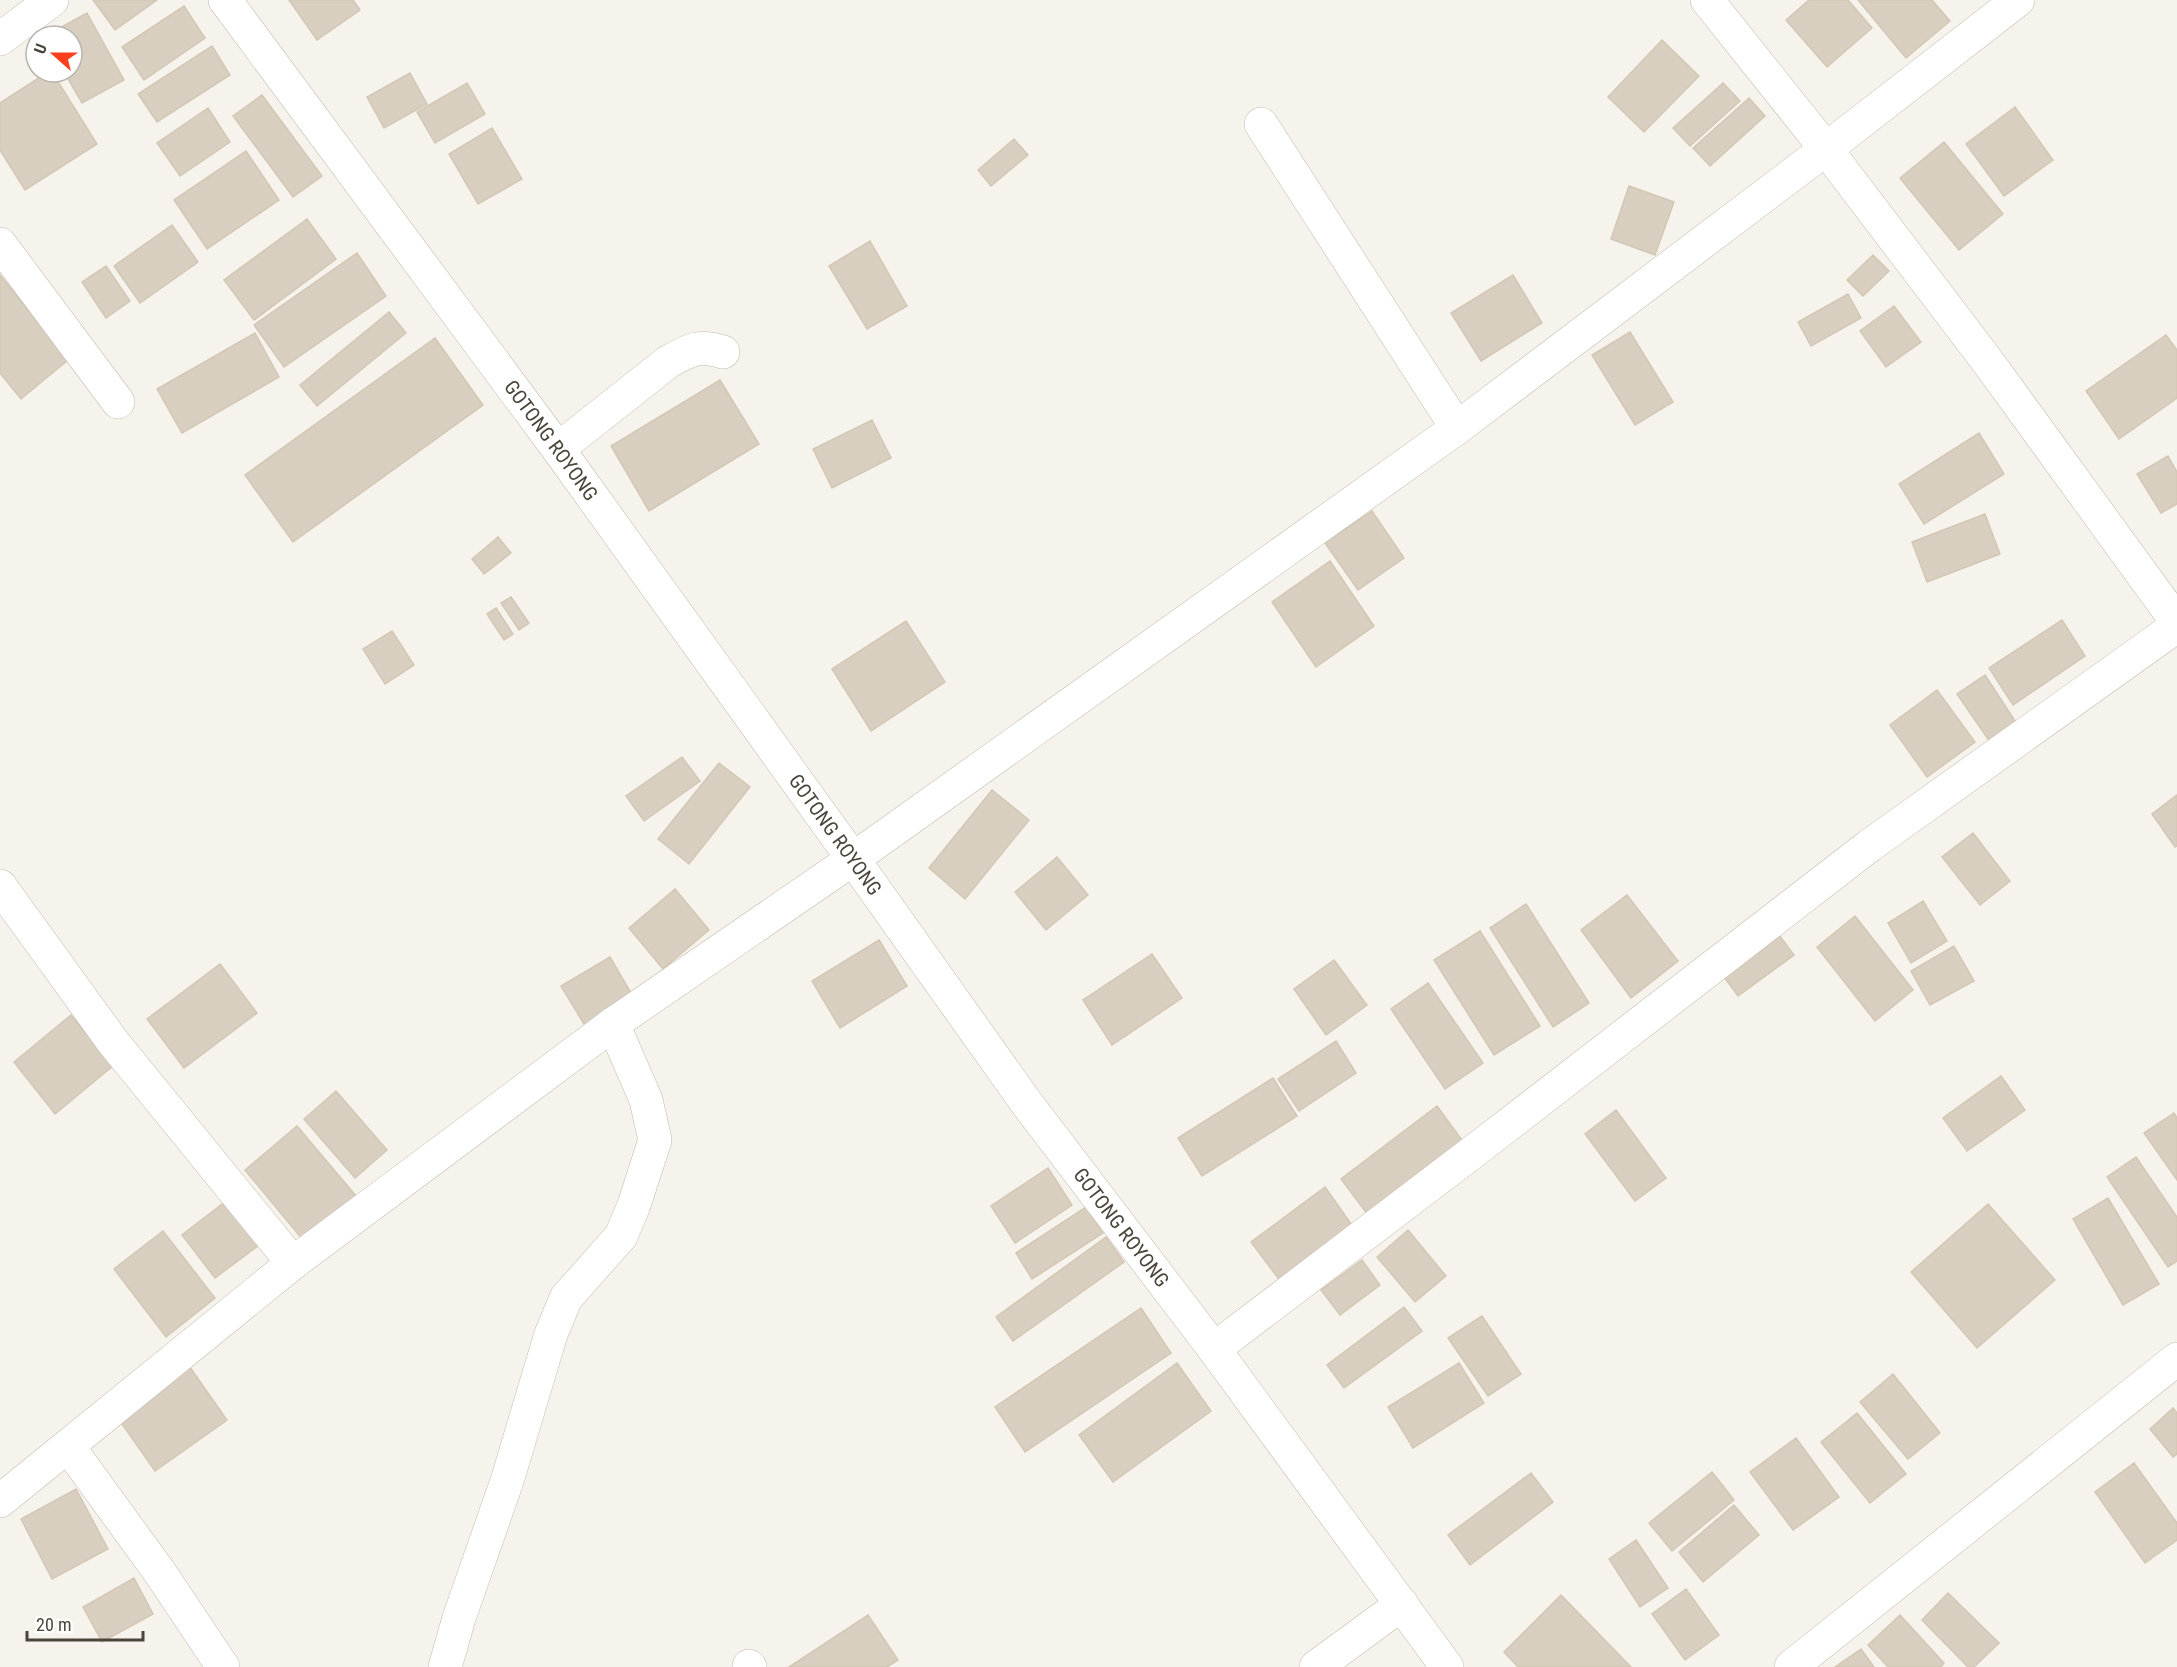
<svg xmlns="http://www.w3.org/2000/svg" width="2177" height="1667" font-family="'Roboto Condensed',sans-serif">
	<rect width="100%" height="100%" fill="#f6f3ec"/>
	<!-- building -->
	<path fill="#d8cfc1" stroke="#d3c7b4" stroke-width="1.5" d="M 93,0 L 157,0 L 115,30 Z
		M 289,0 L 353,0 L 360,10 L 317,40 Z
		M 1809,0 L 1848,0 L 1872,28 L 1827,67 L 1786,20 Z
		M 1858,0 L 1932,0 L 1950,21 L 1906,58 Z
		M 184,6 L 205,38 L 144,80 L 122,47 Z
		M 87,13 L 124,80 L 82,103 L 64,72 L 72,72 L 72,36 L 45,36 Z
		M 1662,40 L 1699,76 L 1644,132 L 1608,97 Z
		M 212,46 L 230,75 L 157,122 L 138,94 Z
		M 48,72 L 52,72 L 97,144 L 25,190 L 0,150 L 0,103 Z
		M 410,73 L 427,104 L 384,128 L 367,97 Z
		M 467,83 L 485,114 L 435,143 L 417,112 Z
		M 1723,83 L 1740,101 L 1690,146 L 1673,128 Z
		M 262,95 L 322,176 L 293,197 L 233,116 Z
		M 1749,98 L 1765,116 L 1710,166 L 1693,148 Z
		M 2015,107 L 2053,160 L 2004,196 L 1966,144 Z
		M 208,108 L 230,142 L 180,176 L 157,143 Z
		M 492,128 L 522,179 L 478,204 L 449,154 Z
		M 1014,139 L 1028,155 L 991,186 L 978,170 Z
		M 1944,142 L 2003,214 L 1959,250 L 1900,178 Z
		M 246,151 L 279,200 L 207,249 L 174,200 Z
		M 1629,186 L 1674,202 L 1655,255 L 1611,239 Z
		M 307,219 L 336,259 L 254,320 L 224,280 Z
		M 172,225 L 198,262 L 140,303 L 114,266 Z
		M 870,241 L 907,306 L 867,329 L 829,266 Z
		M 357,253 L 386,296 L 284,367 L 254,325 Z
		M 1873,255 L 1889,271 L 1863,296 L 1847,280 Z
		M 106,266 L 130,301 L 106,318 L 82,282 Z
		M 0,275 L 68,360 L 21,399 L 0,373 Z
		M 1513,275 L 1542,323 L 1481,361 L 1451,313 Z
		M 1848,294 L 1861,318 L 1811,346 L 1798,322 Z
		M 1894,306 L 1921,342 L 1886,367 L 1860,331 Z
		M 389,312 L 406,333 L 317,406 L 300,385 Z
		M 1630,332 L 1673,402 L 1635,425 L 1592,355 Z
		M 255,333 L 279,377 L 182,433 L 157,389 Z
		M 2166,335 L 2177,350 L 2177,398 L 2119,439 L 2086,391 Z
		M 435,338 L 483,405 L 293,542 L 245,475 Z
		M 720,380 L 759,444 L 649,511 L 611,446 Z
		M 872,420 L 891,458 L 832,488 L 813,449 Z
		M 1979,433 L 2004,474 L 1924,524 L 1899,484 Z
		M 2168,456 L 2177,472 L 2177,504 L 2161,513 L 2137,474 Z
		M 1372,511 L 1404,558 L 1358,590 L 1325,543 Z
		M 1985,514 L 2000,554 L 1927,582 L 1912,542 Z
		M 498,537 L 511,553 L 484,574 L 472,559 Z
		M 1330,561 L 1374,626 L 1316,667 L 1272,602 Z
		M 511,597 L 529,623 L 519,630 L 501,603 Z
		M 496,608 L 513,634 L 504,640 L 487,614 Z
		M 2062,620 L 2085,656 L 2013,705 L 1989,668 Z
		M 906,621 L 945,682 L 871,731 L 832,669 Z
		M 392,631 L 414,665 L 385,684 L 363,649 Z
		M 1985,675 L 2017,724 L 1990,742 L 1957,694 Z
		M 1937,690 L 1975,742 L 1927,777 L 1890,725 Z
		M 682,757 L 700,781 L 644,821 L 626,796 Z
		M 719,763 L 750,787 L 689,864 L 658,839 Z
		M 992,790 L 1029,820 L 965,899 L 929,868 Z
		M 2177,795 L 2177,846 L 2175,847 L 2152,814 Z
		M 1973,833 L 2010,881 L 1980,905 L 1942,857 Z
		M 1057,857 L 1088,895 L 1046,930 L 1015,892 Z
		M 675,889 L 709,930 L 663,969 L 629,928 Z
		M 1627,895 L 1678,961 L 1631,998 L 1581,930 Z
		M 1923,901 L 1947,941 L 1911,963 L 1888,923 Z
		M 1526,904 L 1589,1003 L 1553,1027 L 1490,928 Z
		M 1855,916 L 1913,990 L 1875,1021 L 1817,947 Z
		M 1774,928 L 1794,955 L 1738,996 L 1718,969 Z
		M 1480,931 L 1540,1026 L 1494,1055 L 1434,960 Z
		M 879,940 L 907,986 L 840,1028 L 812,981 Z
		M 1954,946 L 1974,981 L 1930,1005 L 1911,971 Z
		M 1152,954 L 1182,998 L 1112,1045 L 1083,1000 Z
		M 610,957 L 635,1000 L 587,1029 L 561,986 Z
		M 1334,960 L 1367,1005 L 1326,1035 L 1294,989 Z
		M 220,964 L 257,1013 L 184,1068 L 147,1019 Z
		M 1428,983 L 1483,1063 L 1445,1089 L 1391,1009 Z
		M 71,1015 L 113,1066 L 55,1114 L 14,1062 Z
		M 1336,1041 L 1356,1073 L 1299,1111 L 1278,1079 Z
		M 2001,1076 L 2025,1110 L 1967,1151 L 1943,1118 Z
		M 1273,1078 L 1297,1116 L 1202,1176 L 1178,1138 Z
		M 336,1091 L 387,1150 L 355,1178 L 304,1119 Z
		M 1437,1106 L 1467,1147 L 1371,1219 L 1341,1179 Z
		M 1616,1110 L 1666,1178 L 1635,1201 L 1585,1134 Z
		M 2174,1113 L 2177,1118 L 2177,1180 L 2144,1133 Z
		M 297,1126 L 356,1196 L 303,1240 L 245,1170 Z
		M 2136,1157 L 2177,1217 L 2177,1261 L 2168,1267 L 2107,1177 Z
		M 1048,1168 L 1072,1205 L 1015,1243 L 991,1206 Z
		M 1325,1187 L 1354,1228 L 1281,1282 L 1251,1242 Z
		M 2108,1198 L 2159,1284 L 2123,1305 L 2073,1219 Z
		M 226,1201 L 259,1245 L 215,1278 L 182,1235 Z
		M 1988,1204 L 2055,1280 L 1977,1348 L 1911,1272 Z
		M 1086,1207 L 1103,1233 L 1032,1279 L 1016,1253 Z
		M 1408,1230 L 1446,1276 L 1415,1302 L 1377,1257 Z
		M 163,1231 L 215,1298 L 166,1337 L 114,1269 Z
		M 1106,1237 L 1124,1262 L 1013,1341 L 996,1317 Z
		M 1362,1260 L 1380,1285 L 1340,1315 L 1321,1290 Z
		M 1404,1307 L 1422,1331 L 1344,1388 L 1327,1365 Z
		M 1141,1308 L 1171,1353 L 1025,1452 L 995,1407 Z
		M 1482,1316 L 1521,1374 L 1488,1396 L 1448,1338 Z
		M 187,1363 L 227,1420 L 155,1471 L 115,1414 Z
		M 1177,1363 L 1211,1411 L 1113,1482 L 1079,1435 Z
		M 1459,1363 L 1484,1403 L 1413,1448 L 1388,1407 Z
		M 1893,1374 L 1940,1433 L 1908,1459 L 1860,1402 Z
		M 2173,1408 L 2177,1413 L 2177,1454 L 2173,1457 L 2150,1429 Z
		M 1857,1413 L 1906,1474 L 1870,1503 L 1821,1442 Z
		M 1796,1438 L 1839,1497 L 1793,1530 L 1750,1472 Z
		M 2134,1463 L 2177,1523 L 2177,1540 L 2145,1563 L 2095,1492 Z
		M 1712,1472 L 1734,1500 L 1672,1551 L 1649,1523 Z
		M 1531,1473 L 1553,1502 L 1470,1565 L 1448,1535 Z
		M 76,1489 L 108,1549 L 52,1579 L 21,1519 Z
		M 1734,1505 L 1759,1535 L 1703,1582 L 1679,1552 Z
		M 1636,1540 L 1668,1588 L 1640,1607 L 1609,1559 Z
		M 134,1578 L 153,1614 L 102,1642 L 83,1607 Z
		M 1686,1589 L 1719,1635 L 1685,1660 L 1652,1614 Z
		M 1948,1593 L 1999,1643 L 1974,1667 L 1968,1667 L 1922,1620 Z
		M 1561,1595 L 1631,1667 L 1518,1667 L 1504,1652 Z
		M 868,1615 L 898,1660 L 887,1667 L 789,1667 Z
		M 1900,1615 L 1944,1663 L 1941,1667 L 1888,1667 L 1868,1645 Z
		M 1861,1649 L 1874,1667 L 1835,1667 Z"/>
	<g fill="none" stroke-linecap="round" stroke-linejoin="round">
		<defs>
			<g id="minor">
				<path id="s1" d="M 225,0 L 558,449 L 853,859 L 1025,1101 L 1214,1349 L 1447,1667"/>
				<path d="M 1707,0 L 1826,149 L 1988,362 L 2177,622"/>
				<path d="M 0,39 L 52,0"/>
				<path d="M 1261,124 L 1457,428"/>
				<path d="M 0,244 L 118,402"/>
				<path d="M 558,449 L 668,362 C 689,350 699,344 723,352"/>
				<path d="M 0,886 L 113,1042 L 293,1263"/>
				<path d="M 1214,1349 L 1473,1152 L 1869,846 L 2177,626"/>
				<path d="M 68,1446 L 161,1574 L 223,1667"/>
				<path d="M 0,1501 L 293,1263 L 613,1024 L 853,859 L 1457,428 L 1826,149 L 2018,0"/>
				<path d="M 749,1666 L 750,1667"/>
				<path d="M 445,1667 L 459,1618 L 507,1481 L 551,1334 L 566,1298 L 621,1236 L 634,1205 L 655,1140 L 646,1100 L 613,1024"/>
				<path d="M 1316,1667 L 1402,1604"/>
				<path d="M 1791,1667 L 2177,1359"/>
			</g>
		</defs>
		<!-- minor casing -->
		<use href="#minor" stroke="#c2bbae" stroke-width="34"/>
		<!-- minor -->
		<use href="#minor" stroke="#fff" stroke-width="33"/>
	</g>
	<g text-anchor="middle" stroke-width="4.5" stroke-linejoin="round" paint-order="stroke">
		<!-- street labels -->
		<g font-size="20" fill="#4b4439" stroke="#fff">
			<text dy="7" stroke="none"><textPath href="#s1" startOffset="548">GOTONG ROYONG</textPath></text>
			<text dy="7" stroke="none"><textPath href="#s1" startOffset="1034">GOTONG ROYONG</textPath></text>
			<text dy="7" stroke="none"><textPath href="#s1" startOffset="1520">GOTONG ROYONG</textPath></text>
		</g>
	</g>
	<!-- north arrow -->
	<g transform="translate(54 54) rotate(291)"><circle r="28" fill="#ffffff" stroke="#b7b4b0" stroke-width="1.5"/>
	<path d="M0-4.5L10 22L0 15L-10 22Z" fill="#fc3f1d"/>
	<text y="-9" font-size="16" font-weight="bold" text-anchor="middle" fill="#4b4439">U</text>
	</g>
	<!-- scale -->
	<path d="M27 1631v9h116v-9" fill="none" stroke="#4b4439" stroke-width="3"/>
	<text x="36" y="1631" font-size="18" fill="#4b4439" stroke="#ffffff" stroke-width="4.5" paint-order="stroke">20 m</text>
</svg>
